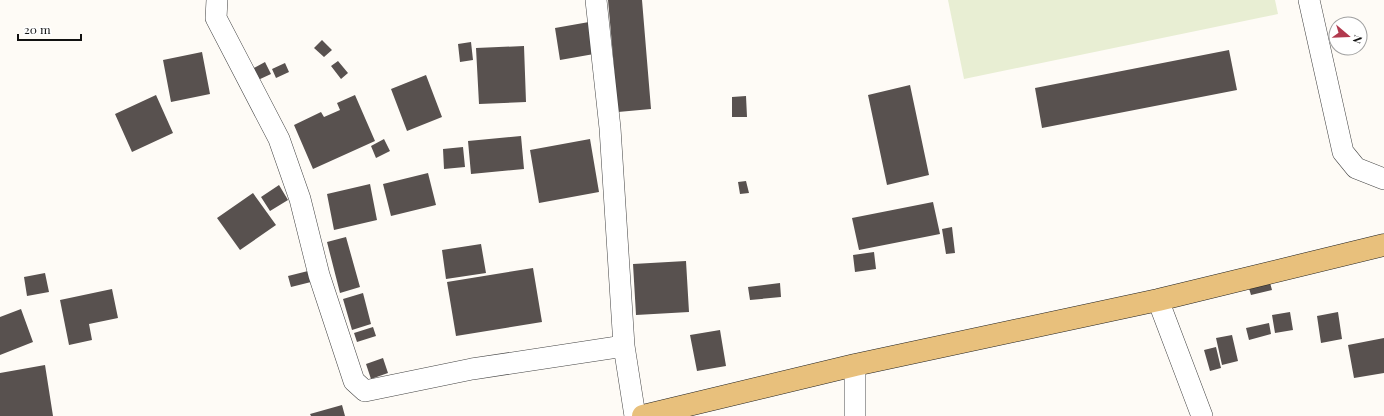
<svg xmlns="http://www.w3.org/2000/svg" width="1384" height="416" font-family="'Playfair Display',serif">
	<rect width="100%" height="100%" fill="#fefbf6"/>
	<!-- pitch -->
	<path fill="#e8eed3" d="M 948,0 L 1275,0 L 1278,14 L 964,79 Z"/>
	<!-- building -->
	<path fill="#58514f" d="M 608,0 L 642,0 L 651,109 L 618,112 Z
		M 589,22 L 594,54 L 560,60 L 555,28 Z
		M 322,40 L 332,50 L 324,57 L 314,48 Z
		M 471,42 L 473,60 L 460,62 L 458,44 Z
		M 524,46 L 526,102 L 479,104 L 476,48 Z
		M 1229,50 L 1237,90 L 1042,128 L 1035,88 Z
		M 202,52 L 210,94 L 171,102 L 163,60 Z
		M 338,61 L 348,73 L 341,79 L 331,66 Z
		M 265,62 L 271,74 L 258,80 L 252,69 Z
		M 285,63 L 289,72 L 276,78 L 272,69 Z
		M 426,75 L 442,117 L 407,131 L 391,89 Z
		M 910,85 L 929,175 L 887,185 L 868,95 Z
		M 156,95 L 173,133 L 132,152 L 115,114 Z
		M 355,95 L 375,141 L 313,169 L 294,125 L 321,112 L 324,117 L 340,110 L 337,103 Z
		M 746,96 L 747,117 L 732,117 L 732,97 Z
		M 521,136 L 524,169 L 471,174 L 468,141 Z
		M 384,139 L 390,151 L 376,158 L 371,146 Z
		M 590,139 L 599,192 L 539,203 L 530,150 Z
		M 463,147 L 465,167 L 444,169 L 443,149 Z
		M 428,173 L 436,205 L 391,216 L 383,184 Z
		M 746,181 L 749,193 L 740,194 L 738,182 Z
		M 370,184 L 377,220 L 334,230 L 327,194 Z
		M 279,185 L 288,200 L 270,211 L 261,197 Z
		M 253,193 L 276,225 L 240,250 L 217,218 Z
		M 933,202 L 940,234 L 859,250 L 852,218 Z
		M 952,227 L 955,253 L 946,254 L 942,229 Z
		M 346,237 L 360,287 L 340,293 L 327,242 Z
		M 481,244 L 486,273 L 446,279 L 442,250 Z
		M 874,252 L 876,269 L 855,272 L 853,255 Z
		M 686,261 L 689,312 L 636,315 L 633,264 Z
		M 533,268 L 542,322 L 456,336 L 447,282 Z
		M 308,271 L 311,282 L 291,287 L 288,276 Z
		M 45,273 L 49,292 L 27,296 L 24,277 Z
		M 1269,279 L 1272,290 L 1251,295 L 1248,285 Z
		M 780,283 L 781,297 L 750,300 L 748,287 Z
		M 112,289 L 118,318 L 89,324 L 92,340 L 69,345 L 60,300 Z
		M 363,293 L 371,324 L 352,330 L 343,299 Z
		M 21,309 L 33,342 L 0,355 L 0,317 Z
		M 1290,312 L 1293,330 L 1275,333 L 1272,315 Z
		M 1338,312 L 1342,339 L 1321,343 L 1317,316 Z
		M 1269,323 L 1271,334 L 1249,340 L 1246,328 Z
		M 373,327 L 376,336 L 357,342 L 354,333 Z
		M 720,330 L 726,366 L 697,371 L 690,335 Z
		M 1232,335 L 1238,361 L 1222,365 L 1216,338 Z
		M 1384,338 L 1384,373 L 1354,378 L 1348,345 Z
		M 1216,347 L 1221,368 L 1210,371 L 1204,350 Z
		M 383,358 L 388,373 L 371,379 L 366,364 Z
		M 45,365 L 53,416 L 0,416 L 0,373 Z
		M 342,405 L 345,416 L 311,416 L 310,414 Z"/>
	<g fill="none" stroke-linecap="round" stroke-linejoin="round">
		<defs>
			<path id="minor" d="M 217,0 L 216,18 L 279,139 L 300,199 L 319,275 L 354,381 L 365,391 L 472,369 L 624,346
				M 596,0 L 610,128 L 624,346 L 635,416
				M 1309,0 L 1343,152 L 1356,168 L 1384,179
				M 1158,300 L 1202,416
				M 855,416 L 855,365"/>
			<path id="major" d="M 643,416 L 855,365 L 1158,300 L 1384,245"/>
		</defs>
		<!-- minor casing -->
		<use href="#minor" stroke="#444" stroke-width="22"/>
		<!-- major casing -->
		<use href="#major" stroke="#222" stroke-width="23"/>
		<!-- minor -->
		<use href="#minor" stroke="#fff" stroke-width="21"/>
		<!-- major -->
		<use href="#major" stroke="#e8c07c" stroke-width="22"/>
	</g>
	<!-- north arrow -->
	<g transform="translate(1348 36) rotate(109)"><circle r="19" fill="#ffffff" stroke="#a0a0a0"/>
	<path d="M0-3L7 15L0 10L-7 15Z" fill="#b1394e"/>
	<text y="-6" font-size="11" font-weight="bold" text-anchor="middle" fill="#111111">N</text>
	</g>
	<!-- scale -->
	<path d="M18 34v6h63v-6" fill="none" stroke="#111111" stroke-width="2"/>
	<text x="24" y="34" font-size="12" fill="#111111" stroke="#ffffff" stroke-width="3" paint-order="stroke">20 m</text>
</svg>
